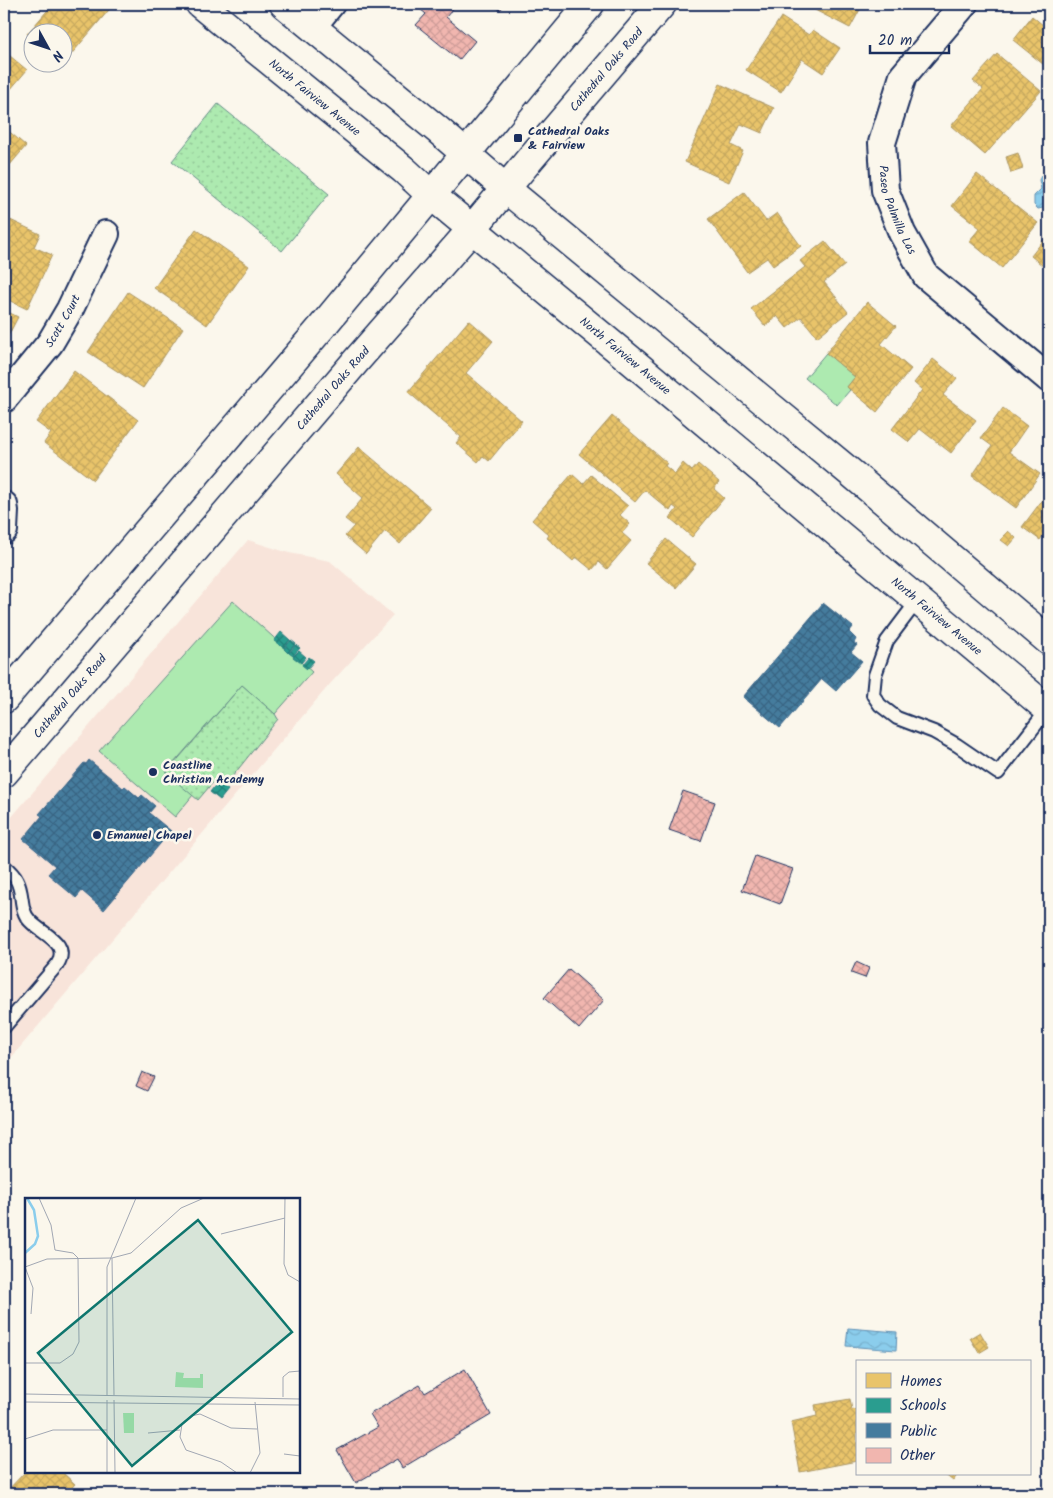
<svg xmlns="http://www.w3.org/2000/svg" width="1053" height="1498" font-family="Kalam,sans-serif">
	<defs>
		<pattern id="park-dots" width="8" height="8" patternUnits="userSpaceOnUse" patternTransform="scale(1.25)"><rect width="8" height="8" fill="#adeab0"/><path d="M2 2h.1M6 6h.1" fill="none" stroke="#94c99a" stroke-width="1.8" stroke-linecap="round"/></pattern>
		<pattern id="water-waves" width="16" height="10" patternUnits="userSpaceOnUse" patternTransform="scale(1.25)"><rect width="16" height="10" fill="#8bcdec"/><path d="M0 5q4-4 8 0t8 0" fill="none" stroke="#77b0cd"/></pattern>
		<pattern id="homes-cross-hatch" width="8" height="8" patternUnits="userSpaceOnUse" patternTransform="scale(1.25)"><rect width="8" height="8" fill="#e9c46a"/><path d="M0 0l8 8M0 8l8-8" fill="none" stroke="#c7a95e"/></pattern>
		<pattern id="schools-cross-hatch" width="8" height="8" patternUnits="userSpaceOnUse" patternTransform="scale(1.25)"><rect width="8" height="8" fill="#2a9d8f"/><path d="M0 0l8 8M0 8l8-8" fill="none" stroke="#238078"/></pattern>
		<pattern id="public-cross-hatch" width="8" height="8" patternUnits="userSpaceOnUse" patternTransform="scale(1.25)"><rect width="8" height="8" fill="#457b9d"/><path d="M0 0l8 8M0 8l8-8" fill="none" stroke="#396583"/></pattern>
		<pattern id="building-cross-hatch" width="8" height="8" patternUnits="userSpaceOnUse" patternTransform="scale(1.25)"><rect width="8" height="8" fill="#f1b6af"/><path d="M0 0l8 8M0 8l8-8" fill="none" stroke="#ce9d99"/></pattern>
	</defs>
	<rect width="100%" height="100%" fill="#fbf7ec"/>
	<filter id="ink" filterUnits="userSpaceOnUse"><feTurbulence type="fractalNoise" baseFrequency=".02" numOctaves="2"/><feDisplacementMap in="SourceGraphic" scale="10" xChannelSelector="R" yChannelSelector="G"/><feConvolveMatrix kernelMatrix="1 2 1 2 8 2 1 2 1" color-interpolation-filters="sRGB"/></filter>
	<g filter="url(#ink)">
		<!-- built -->
		<path fill="#f8e4da" d="M 248,540 L 289,553 L 330,561 L 393,615 L 331,683 L 4,1066 L 4,826 Z"/>
		<!-- grass -->
		<path fill="#adeab0" stroke="#648c87" d="M 826,353 L 855,377 L 847,387 L 850,390 L 837,405 L 805,378 Z
			M 233,601 L 312,672 L 275,714 L 242,685 L 166,772 L 193,795 L 175,817 L 99,751 Z"/>
		<!-- park -->
		<path fill="url(#park-dots)" stroke="#648c87" d="M 218,104 L 329,194 L 282,251 L 172,161 Z
			M 242,685 L 275,714 L 278,719 L 224,787 L 215,780 L 198,800 L 166,773 Z"/>
		<!-- water -->
		<path fill="url(#water-waves)" stroke="#5e8eb3" d="M 1045,175 L 1049,176 L 1049,202 L 1043,208 L 1038,209 L 1034,205 L 1034,196 L 1041,189 L 1039,180 L 1041,176 Z
			M 848,1328 L 897,1332 L 896,1350 L 846,1346 Z"/>
		<!-- homes -->
		<path fill="url(#homes-cross-hatch)" stroke="#ab9766" d="M 53,4 L 114,4 L 63,64 L 61,62 L 62,62 L 62,32 L 32,32 L 32,39 L 27,34 Z
			M 808,4 L 863,4 L 850,28 L 807,6 Z
			M 1032,16 L 1049,30 L 1049,69 L 1013,40 Z
			M 781,17 L 809,35 L 813,30 L 840,48 L 823,73 L 802,59 L 781,92 L 746,70 Z
			M 4,51 L 27,70 L 4,97 Z
			M 997,54 L 1041,91 L 985,155 L 951,126 L 983,89 L 973,81 Z
			M 720,84 L 774,108 L 762,133 L 741,124 L 731,145 L 743,151 L 729,182 L 685,162 Z
			M 4,127 L 26,146 L 4,172 Z
			M 1018,153 L 1023,169 L 1011,173 L 1006,157 Z
			M 977,174 L 1038,223 L 1002,268 L 969,241 L 980,228 L 952,206 Z
			M 744,192 L 766,221 L 777,213 L 801,246 L 773,266 L 767,258 L 747,272 L 708,219 Z
			M 4,217 L 40,234 L 34,247 L 52,255 L 27,309 L 4,298 Z
			M 196,229 L 249,266 L 207,325 L 154,288 Z
			M 1049,233 L 1049,271 L 1031,256 Z
			M 825,241 L 845,265 L 824,282 L 848,312 L 817,337 L 801,317 L 787,328 L 777,316 L 765,326 L 751,309 L 805,267 L 800,261 Z
			M 128,292 L 183,328 L 143,388 L 88,352 Z
			M 867,302 L 896,326 L 881,344 L 911,369 L 877,412 L 847,387 L 855,377 L 826,353 Z
			M 4,310 L 18,317 L 4,344 Z
			M 469,320 L 493,341 L 466,373 L 522,421 L 489,461 L 483,456 L 478,462 L 456,443 L 461,437 L 408,392 Z
			M 933,359 L 957,378 L 943,395 L 976,420 L 951,453 L 920,429 L 909,442 L 892,429 L 922,390 L 914,383 Z
			M 74,371 L 138,420 L 93,480 L 44,443 L 51,433 L 36,422 Z
			M 1003,408 L 1027,426 L 1009,452 L 1040,474 L 1016,508 L 972,476 L 992,446 L 981,438 Z
			M 612,416 L 667,463 L 665,466 L 675,474 L 683,463 L 692,471 L 698,464 L 719,482 L 714,489 L 724,498 L 692,537 L 670,518 L 677,509 L 673,506 L 670,511 L 645,490 L 635,502 L 579,454 Z
			M 359,447 L 431,508 L 400,544 L 385,531 L 366,554 L 345,536 L 354,526 L 345,519 L 363,498 L 336,474 Z
			M 572,474 L 583,484 L 591,475 L 628,506 L 620,515 L 630,524 L 622,533 L 631,541 L 607,569 L 599,562 L 592,570 L 576,557 L 573,561 L 547,538 L 549,535 L 532,520 Z
			M 1049,491 L 1049,529 L 1048,528 L 1040,540 L 1022,527 Z
			M 1008,531 L 1016,538 L 1009,546 L 1001,540 Z
			M 666,539 L 696,564 L 676,588 L 646,563 Z
			M 980,1332 L 989,1347 L 979,1353 L 970,1338 Z
			M 850,1399 L 852,1410 L 857,1409 L 857,1461 L 800,1472 L 791,1422 L 817,1416 L 815,1405 Z
			M 26,1471 L 62,1472 L 75,1484 L 66,1494 L 4,1494 Z
			M 944,1474 L 958,1474 L 953,1481 Z"/>
		<!-- schools -->
		<path fill="url(#schools-cross-hatch)" stroke="#267c80" d="M 281,632 L 290,640 L 284,648 L 274,641 Z
			M 291,640 L 296,644 L 288,653 L 284,649 Z
			M 296,645 L 300,648 L 293,656 L 289,653 Z
			M 299,651 L 306,657 L 301,663 L 293,657 Z
			M 309,657 L 314,661 L 307,669 L 302,665 Z
			M 218,782 L 228,790 L 220,800 L 210,792 Z"/>
		<!-- public -->
		<path fill="url(#public-cross-hatch)" stroke="#38648a" d="M 823,603 L 853,627 L 849,632 L 856,639 L 854,643 L 857,645 L 851,652 L 862,661 L 836,691 L 822,679 L 780,728 L 743,697 Z
			M 89,760 L 123,788 L 125,786 L 139,798 L 142,795 L 155,806 L 149,813 L 171,831 L 104,910 L 82,891 L 76,898 L 48,874 L 55,866 L 23,839 L 42,816 L 39,814 L 84,763 L 86,764 Z"/>
		<!-- building -->
		<path fill="url(#building-cross-hatch)" stroke="#1b2f5e" d="M 414,4 L 457,4 L 446,17 L 475,41 L 459,60 L 416,25 L 426,14 Z
			M 492,4 L 505,4 L 500,10 Z
			M 683,791 L 715,802 L 701,841 L 669,830 Z
			M 755,856 L 793,869 L 780,904 L 742,890 Z
			M 856,962 L 869,968 L 865,978 L 851,973 Z
			M 569,969 L 604,1000 L 579,1029 L 544,998 Z
			M 142,1072 L 154,1077 L 147,1091 L 136,1086 Z
			M 465,1369 L 491,1415 L 402,1468 L 397,1459 L 356,1483 L 337,1450 L 378,1427 L 370,1414 L 420,1385 L 425,1393 Z"/>
		<g fill="none" stroke-linecap="round" stroke-linejoin="round">
			<defs>
				<path id="lane" d="M 918,600 L 887,641 L 875,675 L 873,695 L 880,705 L 897,718 L 934,732 L 957,745 L 998,773 L 1048,709
					M 4,866 C 9,870 14,875 17,881 C 24,894 19,910 30,921 C 43,935 71,943 57,965 L 4,1027"/>
				<g id="street">
					<path id="s1" d="M 964,4 L 903,76 L 882,143 L 885,190 L 902,233 L 926,276 L 1049,379"/>
					<path d="M 312,27 L 331,4"/>
					<path id="s2" d="M 4,399 L 50,343 L 70,309 L 106,234"/>
					<path d="M 4,505 L 5,511 L 4,530"/>
				</g>
				<g id="secondary">
					<path id="s3" d="M 200,4 L 404,170 L 431,195 L 472,229 L 627,357 L 1049,710"/>
					<path d="M 284,4 L 438,130 L 505,188 L 851,473 L 1049,641"/>
					<path d="M 4,699 L 321,328 L 590,4"/>
					<path id="s4" d="M 4,773 L 356,361 L 472,229 L 530,159 L 662,4"/>
				</g>
			</defs>
			<!-- lane casing -->
			<use href="#lane" stroke="#1b2f5e" stroke-width="16"/>
			<!-- street casing -->
			<use href="#street" stroke="#1b2f5e" stroke-width="30"/>
			<!-- secondary casing -->
			<use href="#secondary" stroke="#1b2f5e" stroke-width="31"/>
			<!-- lane -->
			<use href="#lane" stroke="#fbf7ec" stroke-width="12"/>
			<!-- street -->
			<use href="#street" stroke="#fbf7ec" stroke-width="26"/>
			<!-- secondary -->
			<use href="#secondary" stroke="#fbf7ec" stroke-width="28"/>
		</g>
	</g>
	<!-- markers -->
	<g fill="#1b2f5e" stroke="#fbf7ec" stroke-width="2">
		<rect x="513" y="133" width="10" height="10" rx="2.5"/>
		<circle cx="153" cy="772" r="5"/>
		<circle cx="97" cy="835" r="5"/>
	</g>
	<g text-anchor="middle" stroke-width="5" stroke-linejoin="round" paint-order="stroke">
		<!-- street labels -->
		<g font-size="12" fill="#1b2f5e" stroke="#fbf7ec">
			<text dy="4" stroke="none"><textPath href="#s4" startOffset="926">Cathedral Oaks Road</textPath></text>
			<text dy="4" stroke="none"><textPath href="#s3" startOffset="148">North Fairview Avenue</textPath></text>
			<text dy="4" stroke="none"><textPath href="#s1" startOffset="234">Paseo Palmilla Las</textPath></text>
			<text dy="4" stroke="none"><textPath href="#s2" startOffset="98">Scott Court</textPath></text>
			<text dy="4" stroke="none"><textPath href="#s3" startOffset="552">North Fairview Avenue</textPath></text>
			<text dy="4" stroke="none"><textPath href="#s4" startOffset="506">Cathedral Oaks Road</textPath></text>
			<text dy="4" stroke="none"><textPath href="#s3" startOffset="958">North Fairview Avenue</textPath></text>
			<text dy="4" stroke="none"><textPath href="#s4" startOffset="101">Cathedral Oaks Road</textPath></text>
		</g>
		<!-- poi labels -->
		<g font-size="12" font-weight="bold" fill="#1b2f5e" stroke="#fbf7ec" text-anchor="start">
			<text x="528" y="135">Cathedral Oaks<tspan x="528" dy="14">&amp; Fairview</tspan></text>
			<text x="163" y="769">Coastline<tspan x="163" dy="14">Christian Academy</tspan></text>
			<text x="107" y="839">Emanuel Chapel</text>
		</g>
	</g>
	<!-- overview -->
	<g transform="translate(25 1198)">
		<rect width="275" height="275" fill="#fbf7ec"/>
		<path d="M 151,174 L 159,175 L 158,180 L 175,180 L 175,176 L 178,176 L 178,190 L 150,189 Z" fill="#adeab0"/>
		<path d="M 98,215 L 109,215 L 109,235 L 99,235 Z" fill="#adeab0"/>
		<path fill="none" stroke="#8bcdec" stroke-width="2.5" d="M 0,55 L 10,46 L 13,38 L 9,12 L 2,0"/>
		<path fill="none" stroke="#a1a7b3" stroke-width="1" d="M 260,0 L 259,66 L 263,77 L 275,84M 196,36 L 260,20M 87,60 L 89,197M 0,69 L 22,61 L 87,60 L 106,55 L 156,10 L 179,0M 0,69 L 8,90 L 6,116M 0,165 L 35,165 L 48,156 L 54,144 L 53,60 L 48,55 L 30,52 L 26,27 L 14,0M 0,196 L 275,201M 82,197 L 82,69 L 111,0M 258,199 L 258,179 L 264,174 L 275,173M 82,202 L 82,275M 89,202 L 90,275M 0,204 L 275,207M 123,235 L 155,232M 0,241 L 28,232 L 82,232M 259,256 L 275,258M 212,275 L 196,264 L 161,252 L 155,239 L 157,226 L 166,218 L 175,216 L 206,230 L 232,231M 225,275 L 235,255 L 230,204"/>
		<path fill="#0f766e" fill-opacity="0.15" stroke="#0f766e" stroke-width="2.5" d="M 173,22 L 267,134 L 107,268 L 13,155 Z"/>
		<rect width="275" height="275" fill="none" stroke="#1b2f5e" stroke-width="2.5"/>
	</g>
	<!-- margin -->
	<rect width="1053" height="1498" fill="none" stroke="#fbf7ec" stroke-width="20"/>
	<rect x="10" y="10" width="1033" height="1478" fill="none" stroke="#1b2f5e" stroke-width="2" filter="url(#ink)"/>
	<!-- legend -->
	<rect x="856" y="1360" width="175" height="115" fill="#fbf7ec" stroke="#a1a7b3"/>
	<rect x="866" y="1373" width="25" height="15" fill="#e9c46a" stroke="#a1a7b3"/>
	<text x="900" y="1386" font-size="15" fill="#1b2f5e">Homes</text>
	<rect x="866" y="1398" width="25" height="15" fill="#2a9d8f" stroke="#a1a7b3"/>
	<text x="900" y="1410" font-size="15" fill="#1b2f5e">Schools</text>
	<rect x="866" y="1423" width="25" height="15" fill="#457b9d" stroke="#a1a7b3"/>
	<text x="900" y="1436" font-size="15" fill="#1b2f5e">Public</text>
	<rect x="866" y="1448" width="25" height="15" fill="#f1b6af" stroke="#a1a7b3"/>
	<text x="900" y="1460" font-size="15" fill="#1b2f5e">Other</text>
	<!-- north arrow -->
	<g transform="translate(48 48) rotate(130)"><circle r="24" fill="#fbf7ec" stroke="#a1a7b3"/>
	<path d="M0-4L9 19L0 12L-9 19Z" fill="#1b2f5e"/>
	<text y="-8" font-size="14" font-weight="bold" text-anchor="middle" fill="#1b2f5e">N</text>
	</g>
	<!-- scale -->
	<path d="M870 45v8h79v-8" fill="none" stroke="#1b2f5e" stroke-width="2.5"/>
	<text x="878" y="45" font-size="15" fill="#1b2f5e" stroke="#fbf7ec" stroke-width="4" paint-order="stroke">20 m</text>
</svg>
